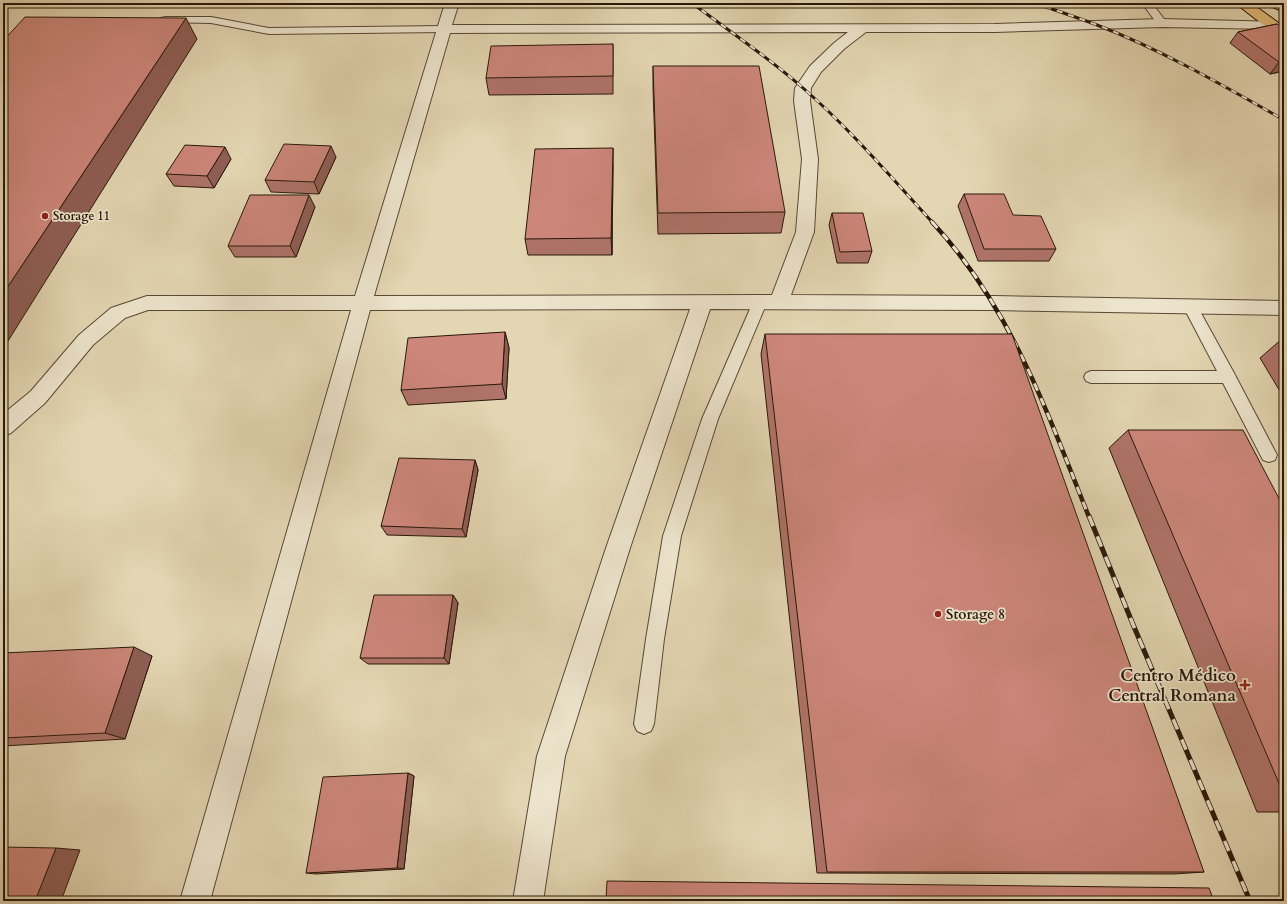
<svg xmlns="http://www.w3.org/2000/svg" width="1287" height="904" font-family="Cardo,serif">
	<rect width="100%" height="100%" fill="#e3d6b2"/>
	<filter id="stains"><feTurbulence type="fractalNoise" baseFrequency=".005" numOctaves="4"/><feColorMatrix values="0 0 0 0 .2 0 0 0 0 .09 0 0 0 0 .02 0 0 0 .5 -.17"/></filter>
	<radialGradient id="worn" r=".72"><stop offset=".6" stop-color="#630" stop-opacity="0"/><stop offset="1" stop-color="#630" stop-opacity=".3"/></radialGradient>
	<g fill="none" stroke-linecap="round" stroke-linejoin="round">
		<defs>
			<path id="lane" d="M 1142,3 L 1152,3 L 1167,23 L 1166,25 L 1158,25 Z
				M 165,17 L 211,17 L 269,28 L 445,26 L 450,29 L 445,32 L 269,34 L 211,23 L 161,22 L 160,20 L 161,18 Z
				M 760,297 L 765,298 L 767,302 L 718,419 L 681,536 L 664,639 L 654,724 L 651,731 L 644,734 L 637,731 L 634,724 L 646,639 L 663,536 L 702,419 L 753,302 L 755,298 Z
				M 1191,303 L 1196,304 L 1234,373 L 1277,455 L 1275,460 L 1269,462 L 1263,460 L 1223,383 L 1091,383 L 1086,381 L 1084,377 L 1086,373 L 1091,371 L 1217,371 L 1184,308 L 1186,304 Z"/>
			<path id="street" d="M 445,3 L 459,3 L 452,25 L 995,24 L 1162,19 L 1277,22 L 1279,25 L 1277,28 L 1272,29 L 1162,27 L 995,32 L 866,32 L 844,49 L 821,72 L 811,88 L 810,101 L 818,159 L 814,232 L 791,295 L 994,296 L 1284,301 L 1284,315 L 994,310 L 710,309 L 630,548 L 565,756 L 543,901 L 513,901 L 537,756 L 606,548 L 690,309 L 370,310 L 210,901 L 180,901 L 351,310 L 148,310 L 125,318 L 93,345 L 45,403 L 11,433 L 3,436 L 3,414 L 31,391 L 79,335 L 111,308 L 147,296 L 355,296 ZM 848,32 L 834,43 L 810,66 L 795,88 L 794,101 L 802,159 L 796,232 L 772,295 L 374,296 L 450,33 Z"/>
			<path id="primary" d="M 1235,3 L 1251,3 L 1284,27 L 1284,38 L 1279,37 Z
				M 1268,3 L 1284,3 L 1284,12 L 1270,6 Z"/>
		</defs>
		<!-- lane casing -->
		<use href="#lane" stroke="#584834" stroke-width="2"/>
		<!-- street casing -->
		<use href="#street" stroke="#584834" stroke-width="2"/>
		<!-- primary casing -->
		<use href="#primary" stroke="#29180a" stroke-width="2"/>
		<!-- lane -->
		<use href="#lane" fill="#ede4cd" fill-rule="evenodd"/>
		<!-- street -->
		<use href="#street" fill="#ede4cd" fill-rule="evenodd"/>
		<!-- primary -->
		<use href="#primary" fill="#e2bb79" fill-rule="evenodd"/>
		<defs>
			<path id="rail-far2" d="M 692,3 C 729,31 768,57 803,88 C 850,129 891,177 933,223
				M 1034,3 C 1055,10 1076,17 1097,25 C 1162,50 1224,86 1284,120"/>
			<path id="rail-far1" d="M 932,222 C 1011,307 1047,412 1089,517"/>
			<path id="rail" d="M 1089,516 L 1132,622 L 1250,901"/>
		</defs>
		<!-- rail-far2 casing -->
		<use href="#rail-far2" stroke="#29180a" stroke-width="3"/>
		<!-- rail-far1 casing -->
		<use href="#rail-far1" stroke="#29180a" stroke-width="4.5"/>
		<!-- rail casing -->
		<use href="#rail" stroke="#29180a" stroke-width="5"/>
		<!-- rail-far2 -->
		<use href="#rail-far2" stroke="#ede4cd" stroke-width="2" stroke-dasharray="6" stroke-linecap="butt"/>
		<!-- rail-far1 -->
		<use href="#rail-far1" stroke="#ede4cd" stroke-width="3" stroke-dasharray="8" stroke-linecap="butt"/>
		<!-- rail -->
		<use href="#rail" stroke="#ede4cd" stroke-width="3.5" stroke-dasharray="11" stroke-linecap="butt"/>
	</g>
	<!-- wall -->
	<path fill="#af7369" stroke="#29180a" d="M 1277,24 L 1284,71 L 1270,74 L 1230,43 L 1238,32 Z
		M 613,44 L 613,94 L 489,95 L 486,78 Z
		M 653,66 L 785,212 L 781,233 L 658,234 L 653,88 Z
		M 336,157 L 319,194 L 271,192 L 265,180 Z
		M 231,159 L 214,188 L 174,186 L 166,174 Z
		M 613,165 L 612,255 L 528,255 L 525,239 Z
		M 964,194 L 1013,215 L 1056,249 L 1049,261 L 978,261 L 958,206 Z
		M 315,207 L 296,257 L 235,257 L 228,246 Z
		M 832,213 L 872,251 L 868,263 L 837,263 L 829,225 Z
		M 505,332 L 509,348 L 506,399 L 408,405 L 401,390 Z
		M 765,334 L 1204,872 L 1174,874 L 817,873 L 761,354 Z
		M 1283,338 L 1284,338 L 1284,398 L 1260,358 Z
		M 1128,430 L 1284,508 L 1284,812 L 1257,812 L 1109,448 Z
		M 475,460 L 478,470 L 466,537 L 387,535 L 381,526 Z
		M 453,595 L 458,603 L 449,664 L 368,664 L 360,658 Z
		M 3,653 L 152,656 L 125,739 L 3,746 Z
		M 408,773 L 414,776 L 404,869 L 316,874 L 306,873 Z"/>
	<!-- shaded-wall -->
	<path fill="#8f5e55" stroke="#29180a" d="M 186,18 L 197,39 L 3,349 L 3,294 Z
		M 1284,61 L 1284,71 L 1270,74 L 1279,62 Z
		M 331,146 L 336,157 L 319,194 L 314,182 Z
		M 225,147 L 231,159 L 214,188 L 207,176 Z
		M 613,148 L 613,165 L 612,255 L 611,238 Z
		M 309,195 L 315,207 L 296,257 L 290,246 Z
		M 505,332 L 509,348 L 506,399 L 502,384 Z
		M 475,460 L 478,470 L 466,537 L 462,529 Z
		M 453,595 L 458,603 L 449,664 L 444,658 Z
		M 134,647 L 152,656 L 125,739 L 105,733 Z
		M 408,773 L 414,776 L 404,869 L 397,868 Z
		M 56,848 L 80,850 L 61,901 L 35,901 Z"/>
	<!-- building -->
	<path fill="#cc867a" stroke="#29180a" d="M 25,17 L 186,18 L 3,294 L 3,41 Z
		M 1277,24 L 1284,29 L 1284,61 L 1279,62 L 1238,32 Z
		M 613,44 L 613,76 L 486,78 L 491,46 Z
		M 653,66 L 759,66 L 785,212 L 658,213 Z
		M 284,144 L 331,146 L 314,182 L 265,180 Z
		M 185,145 L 225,147 L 207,176 L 166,174 Z
		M 613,148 L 611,238 L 525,239 L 535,149 Z
		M 964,194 L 1004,194 L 1013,215 L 1041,216 L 1056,249 L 984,249 Z
		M 250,195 L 309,195 L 290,246 L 228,246 Z
		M 832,213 L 863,213 L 872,251 L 840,252 Z
		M 505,332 L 502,384 L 401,390 L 408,338 Z
		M 765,334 L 1012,334 L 1204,872 L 827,872 Z
		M 1128,430 L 1243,430 L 1284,508 L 1284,795 Z
		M 399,458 L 475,460 L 462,529 L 381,526 Z
		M 374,595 L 453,595 L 444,658 L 360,658 Z
		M 134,647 L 105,733 L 3,738 L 3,653 Z
		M 408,773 L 397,868 L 306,873 L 323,777 Z
		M 3,847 L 56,848 L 35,901 L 3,901 Z
		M 607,881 L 1209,888 L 1214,901 L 606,901 Z"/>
	<!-- markers -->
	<g fill="#8f2418" stroke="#ede4cd" stroke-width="1.5">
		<circle cx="45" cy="216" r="4"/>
		<circle cx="938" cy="614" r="4"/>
		<path d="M1243 679h4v4h4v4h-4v4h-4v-4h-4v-4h4z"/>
	</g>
	<g text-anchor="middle" stroke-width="3.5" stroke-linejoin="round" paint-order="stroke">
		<!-- far-poi labels -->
		<g font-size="12" font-weight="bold" fill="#29180a" stroke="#ede4cd" text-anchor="start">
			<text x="53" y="220">Storage 11</text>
		</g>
		<!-- poi labels -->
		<g font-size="14" font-weight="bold" fill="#29180a" stroke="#ede4cd" text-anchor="start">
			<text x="946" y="619">Storage 8</text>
		</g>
		<!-- near-poi labels -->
		<g font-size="17" font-weight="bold" fill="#29180a" stroke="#ede4cd" text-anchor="end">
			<text x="1236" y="681">Centro Médico<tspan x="1236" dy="20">Central Romana</tspan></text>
		</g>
	</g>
	<!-- margin -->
	<rect width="1287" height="904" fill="none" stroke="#e3d6b2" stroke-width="16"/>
	<rect x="4" y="4" width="1279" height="896" fill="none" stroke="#29180a" stroke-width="2"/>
	<rect x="8" y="8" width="1271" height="888" fill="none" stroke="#29180a"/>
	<rect width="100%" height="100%" filter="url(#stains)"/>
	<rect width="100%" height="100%" fill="url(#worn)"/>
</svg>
